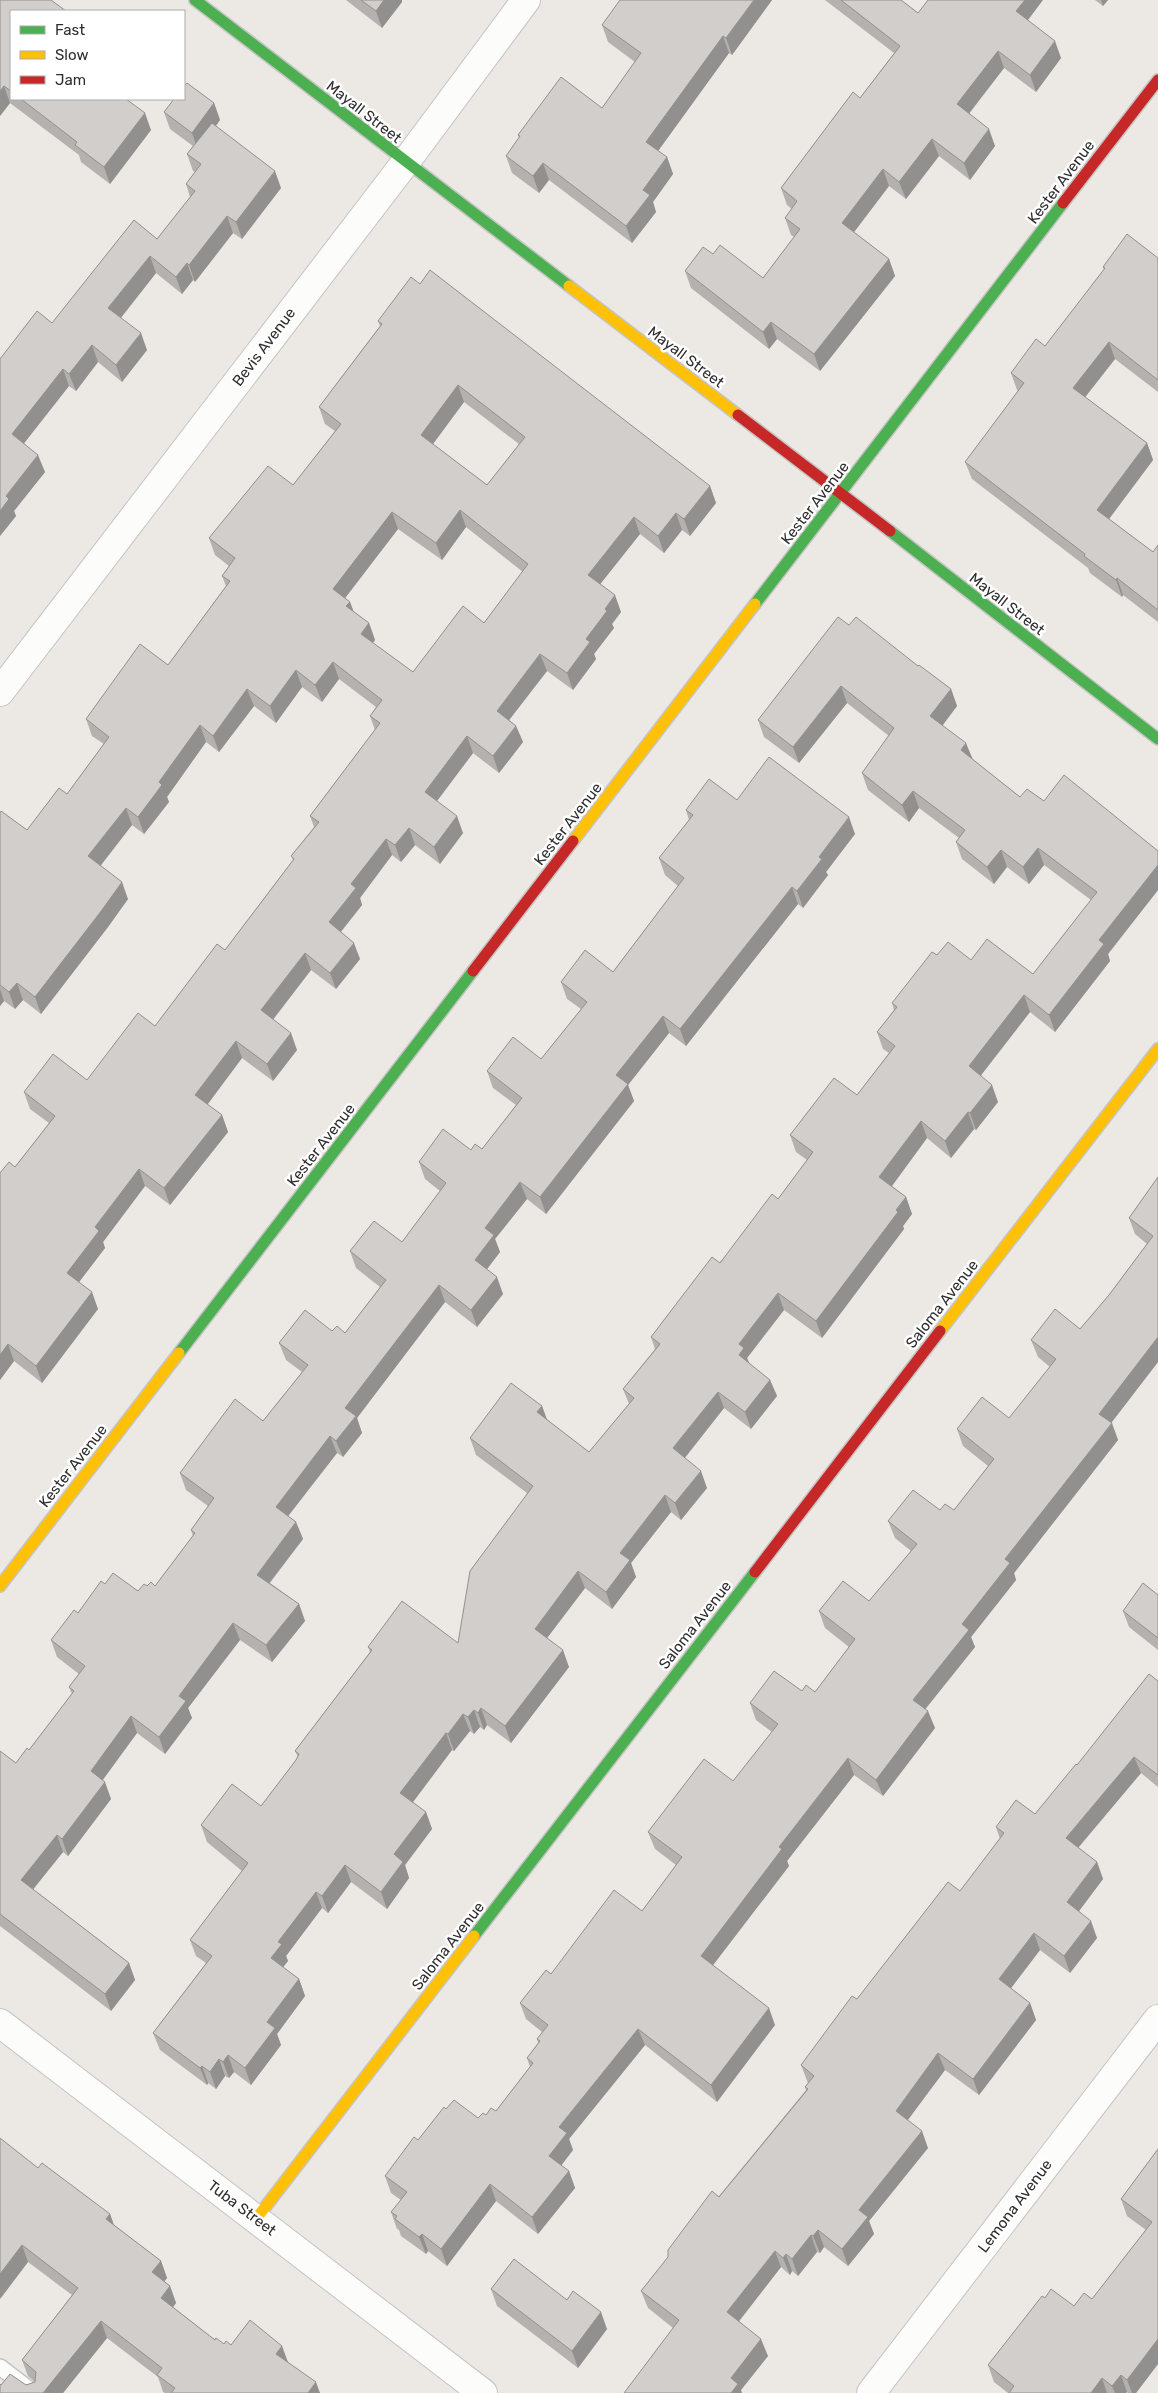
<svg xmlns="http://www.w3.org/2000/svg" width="1158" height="2393" font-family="Rubik,sans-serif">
	<rect width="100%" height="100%" fill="#ece8e4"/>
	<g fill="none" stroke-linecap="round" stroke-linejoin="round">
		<defs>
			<path id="lane" d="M 0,2367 L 34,2393"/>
			<path id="street" d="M 0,692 L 405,163 L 526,0
				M 0,2023 L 483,2393
				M 871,2393 L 1158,2019"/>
			<path id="fast" d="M 195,0 L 569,286
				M 890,531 L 1158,739
				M 755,604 L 1063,203
				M 179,1353 L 473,971
				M 474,1936 L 755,1572"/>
			<path id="slow" d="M 569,286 L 738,415
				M 573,841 L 755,604
				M 940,1331 L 1158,1049
				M 0,1586 L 179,1353
				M 256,2219 L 474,1936"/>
			<path id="jam" d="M 1063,203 L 1158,80
				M 738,415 L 890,531
				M 473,971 L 573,841
				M 755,1572 L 940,1331"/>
		</defs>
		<!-- lane casing -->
		<use href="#lane" stroke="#c5c4c5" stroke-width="18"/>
		<!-- street casing -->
		<use href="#street" stroke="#c5c4c5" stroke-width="30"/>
		<!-- fast casing -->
		<use href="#fast" stroke="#c5c4c5" stroke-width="14"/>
		<!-- slow casing -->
		<use href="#slow" stroke="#c5c4c5" stroke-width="14"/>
		<!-- jam casing -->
		<use href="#jam" stroke="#c5c4c5" stroke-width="14"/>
		<!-- lane -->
		<use href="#lane" stroke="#fcfcfb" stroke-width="15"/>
		<!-- street -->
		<use href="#street" stroke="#fcfcfb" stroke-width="28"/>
		<!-- fast -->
		<use href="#fast" stroke="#4caf50" stroke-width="11"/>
		<!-- slow -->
		<use href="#slow" stroke="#ffc107" stroke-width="11"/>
		<!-- jam -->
		<use href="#jam" stroke="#c62828" stroke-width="11"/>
	</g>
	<!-- wall -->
	<path fill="#b4b1af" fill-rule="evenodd" d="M 346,0 L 402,0 L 402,2 L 382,28 Z
		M 772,0 L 732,55 L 729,53 L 658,151 L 667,157 L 673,174 L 653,202 L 656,212 L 632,243 L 549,180 L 539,193 L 512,173 L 506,156 L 519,138 L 518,135 L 602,108 L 635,62 L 608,42 L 602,25 Z
		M 825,0 L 901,0 L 918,13 L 1028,20 L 1061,58 L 1036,92 L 1004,68 L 969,114 L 995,146 L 970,180 L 939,156 L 906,199 L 889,186 L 854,232 L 889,259 L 895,276 L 820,371 L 777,339 L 769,349 L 691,288 L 685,271 L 713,254 L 763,278 L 794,237 L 791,235 L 785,218 L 792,209 L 787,205 L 781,188 L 860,98 L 894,53 Z
		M 1095,0 L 1108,0 L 1103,6 Z
		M 11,11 L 11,99 L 126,99 L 151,130 L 110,184 L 81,162 L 79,155 L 10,103 L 0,116 Z
		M 214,103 L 220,120 L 216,126 L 281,188 L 242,239 L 233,233 L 195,282 L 193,280 L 182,294 L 156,273 L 121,318 L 147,350 L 122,382 L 98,362 L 76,391 L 69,386 L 24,443 L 45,472 L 14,511 L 16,516 L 0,536 L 0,359 L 52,323 L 157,239 L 190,197 L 186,184 L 195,172 L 193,171 L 187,154 L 193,146 L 170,129 L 164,112 Z
		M 1158,258 L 1158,392 L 1115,359 L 1085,397 L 1147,443 L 1153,460 L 1109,519 L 1153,552 L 1158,545 L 1158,622 L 1123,595 L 1122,597 L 1090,573 L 1088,568 L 972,479 L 965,462 L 1018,391 L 1017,390 L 1011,373 L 1045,346 L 1104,270 L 1103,267 Z
		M 378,321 L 710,486 L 716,503 L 690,536 L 682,530 L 664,553 L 640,534 L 600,584 L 621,612 L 612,624 L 614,628 L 594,654 L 596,659 L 573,690 L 547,671 L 509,720 L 516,726 L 523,742 L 499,773 L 473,753 L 437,801 L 463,833 L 440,864 L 415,845 L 401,862 L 392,855 L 360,898 L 362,905 L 341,932 L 360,959 L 336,989 L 311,970 L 273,1020 L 297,1050 L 273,1081 L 242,1058 L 207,1104 L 222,1115 L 228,1132 L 170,1205 L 145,1186 L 103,1242 L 105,1248 L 79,1282 L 98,1309 L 42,1383 L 14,1361 L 0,1380 L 0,1173 L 15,1167 L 49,1123 L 30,1109 L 24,1092 L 87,1080 L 155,1026 L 225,950 L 293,860 L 291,856 L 314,827 L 310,816 L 375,730 L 370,716 L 376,707 L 339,679 L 322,702 L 302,687 L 276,723 L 254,706 L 219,752 L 206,742 L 167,797 L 169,802 L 144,834 L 132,825 L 100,865 L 128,899 L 108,927 L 41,1014 L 23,1000 L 15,1009 L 4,1001 L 0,1006 L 0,813 L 27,830 L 67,794 L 104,744 L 92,736 L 86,719 L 168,665 L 226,586 L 222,576 L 229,566 L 215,555 L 209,538 L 293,485 L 335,431 L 325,424 L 319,407 L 380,326 ZM 464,402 L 519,444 L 487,485 L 433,444 ZM 466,527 L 523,572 L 484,623 L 413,672 L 373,643 L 375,640 L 369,623 L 354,612 L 350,602 L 345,598 L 398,529 L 442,560 Z
		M 849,625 L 918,666 L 951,689 L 957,706 L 942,725 L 972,759 L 1020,797 L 1044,801 L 1158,851 L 1158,890 L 1108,954 L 1110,961 L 1055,1032 L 1030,1012 L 981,1075 L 998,1102 L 976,1130 L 974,1129 L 951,1158 L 927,1138 L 892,1186 L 906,1197 L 912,1214 L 903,1226 L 904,1229 L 822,1338 L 784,1310 L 747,1358 L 749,1363 L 770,1380 L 777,1396 L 751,1429 L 724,1408 L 685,1458 L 707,1488 L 681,1520 L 671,1512 L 631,1563 L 636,1577 L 612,1609 L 585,1588 L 547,1638 L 569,1667 L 511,1743 L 487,1725 L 484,1730 L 480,1727 L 474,1734 L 470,1731 L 454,1751 L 452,1750 L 413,1802 L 426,1812 L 432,1829 L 405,1865 L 409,1878 L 387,1909 L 351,1882 L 328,1913 L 322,1908 L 286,1956 L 288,1961 L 283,1967 L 299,1979 L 305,1996 L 277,2034 L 281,2045 L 251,2085 L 234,2072 L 229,2078 L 225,2076 L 216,2089 L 208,2083 L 207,2085 L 160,2050 L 153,2033 L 206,1963 L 196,1956 L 190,1940 L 242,1871 L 207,1842 L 201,1825 L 261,1806 L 296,1760 L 298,1757 L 295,1751 L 370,1652 L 368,1647 L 458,1643 L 527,1493 L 476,1455 L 470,1438 L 542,1406 L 546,1419 L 589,1452 L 629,1404 L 623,1389 L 655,1349 L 651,1337 L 778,1199 L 807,1160 L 796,1152 L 790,1135 L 857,1095 L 889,1053 L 883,1049 L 877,1032 L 894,1010 L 892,1003 L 937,955 L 971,960 L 1033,974 L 1091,900 L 1044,865 L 1029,884 L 1007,867 L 994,884 L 962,859 L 956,842 L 959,838 L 919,808 L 909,822 L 868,790 L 862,773 L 889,736 L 847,703 L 799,763 L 764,737 L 758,720 Z
		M 737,800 L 855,834 L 826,872 L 828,875 L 803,908 L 798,904 L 686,1046 L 669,1033 L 628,1085 L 634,1101 L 546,1214 L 527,1199 L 495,1239 L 500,1252 L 487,1269 L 503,1294 L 477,1327 L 445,1302 L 357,1418 L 362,1433 L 343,1457 L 337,1453 L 288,1516 L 296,1522 L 303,1539 L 270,1583 L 299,1604 L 305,1621 L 272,1662 L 240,1640 L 188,1708 L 192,1718 L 165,1754 L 137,1733 L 102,1780 L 111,1799 L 68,1856 L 63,1852 L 33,1889 L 129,1963 L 135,1980 L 111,2011 L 0,1926 L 0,1751 L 16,1763 L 29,1750 L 72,1694 L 69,1687 L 79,1674 L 57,1657 L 51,1640 L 105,1584 L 138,1591 L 147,1586 L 155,1586 L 193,1536 L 191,1530 L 208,1506 L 186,1490 L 180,1473 L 263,1421 L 302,1372 L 286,1360 L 279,1343 L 332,1331 L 345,1333 L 380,1287 L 356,1268 L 350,1251 L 402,1242 L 440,1191 L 425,1179 L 419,1162 L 471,1150 L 482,1149 L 516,1105 L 493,1088 L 487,1071 L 541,1059 L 581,1009 L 567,999 L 561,982 L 613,972 L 678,886 L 665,875 L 659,858 L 689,820 L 686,810 Z
		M 1158,1177 L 1158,1362 L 1111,1423 L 1118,1440 L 1014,1573 L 1016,1580 L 971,1637 L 975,1647 L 925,1709 L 935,1728 L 883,1796 L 854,1775 L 787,1861 L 789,1866 L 713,1965 L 775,2025 L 717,2102 L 645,2045 L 569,2139 L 573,2150 L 561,2166 L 569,2171 L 575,2188 L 538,2234 L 496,2201 L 447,2266 L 428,2251 L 426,2254 L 401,2236 L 399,2230 L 397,2229 L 391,2212 L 401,2200 L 391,2193 L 385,2176 L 446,2109 L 478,2118 L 496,2111 L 530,2067 L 527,2058 L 538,2043 L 537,2039 L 542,2032 L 526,2019 L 520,2003 L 551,1974 L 642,1911 L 676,1865 L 655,1849 L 648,1832 L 733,1781 L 772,1732 L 756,1720 L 750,1703 L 802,1691 L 815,1692 L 849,1647 L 825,1628 L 819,1611 L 869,1601 L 911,1551 L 895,1538 L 888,1521 L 940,1510 L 954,1510 L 988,1466 L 963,1446 L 957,1429 L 1009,1418 L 1050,1367 L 1038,1357 L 1031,1340 L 1080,1329 L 1109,1295 L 1147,1244 L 1135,1234 L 1129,1218 Z
		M 1158,1595 L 1158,1650 L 1129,1627 L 1123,1611 Z
		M 1158,1681 L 1158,1787 L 1141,1773 L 1078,1848 L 1097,1862 L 1103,1879 L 1079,1911 L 1097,1938 L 1070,1973 L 1040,1950 L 1011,1988 L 1030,2003 L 1036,2020 L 979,2095 L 945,2070 L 907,2120 L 928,2148 L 869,2221 L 874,2234 L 848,2266 L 824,2247 L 820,2253 L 817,2252 L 798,2276 L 792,2271 L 790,2275 L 781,2267 L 739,2321 L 768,2356 L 741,2390 L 673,2328 L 648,2308 L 641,2291 L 806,2090 L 805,2087 L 808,2083 L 801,2065 L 857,1999 L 960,1891 L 1000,1839 L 996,1827 L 1035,1814 L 1077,1765 Z
		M 1158,2149 L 1158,2364 L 1136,2393 L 1128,2393 L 1127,2392 L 1126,2393 L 1008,2393 L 994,2382 L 988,2365 L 1045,2298 L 1074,2306 L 1092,2299 L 1146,2230 L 1127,2216 L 1121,2199 Z
		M 38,2168 L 110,2214 L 114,2225 L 161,2261 L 167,2278 L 164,2281 L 170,2286 L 176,2303 L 173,2307 L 215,2340 L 224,2344 L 231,2345 L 282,2346 L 288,2362 L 320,2393 L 165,2393 L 163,2392 L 158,2377 L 107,2338 L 63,2393 L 1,2385 L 26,2385 L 35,2382 L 28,2376 L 22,2360 L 72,2295 L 28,2262 L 0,2299 Z
		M 491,2289 L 567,2300 L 607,2329 L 578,2368 L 497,2306 Z"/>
	<!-- shaded-wall -->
	<path fill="#92908e" d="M 384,0 L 402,0 L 402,2 L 382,28 L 376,11 Z
		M 754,0 L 772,0 L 732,55 L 726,38 Z
		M 1025,0 L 1043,0 L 1022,28 L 1016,11 Z
		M 1101,0 L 1108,0 L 1103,6 Z
		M 723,36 L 729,53 L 653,158 L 646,142 Z
		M 1055,41 L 1061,58 L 1036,92 L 1030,75 Z
		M 998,51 L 1004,68 L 963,121 L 957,104 Z
		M 4,86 L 10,103 L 0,116 L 0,91 Z
		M 214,103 L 220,120 L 198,150 L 192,133 Z
		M 145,113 L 151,130 L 110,184 L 104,167 Z
		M 989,129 L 995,146 L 970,180 L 964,163 Z
		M 932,139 L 939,156 L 906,199 L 899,182 Z
		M 667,157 L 673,174 L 653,202 L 656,212 L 632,243 L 626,226 L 643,190 Z
		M 543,163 L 549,180 L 539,193 L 533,176 Z
		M 883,169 L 889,186 L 848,240 L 842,223 Z
		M 275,171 L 281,188 L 242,239 L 236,222 Z
		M 227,216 L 233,233 L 195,282 L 189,265 Z
		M 150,256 L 156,273 L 115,325 L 108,308 Z
		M 889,259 L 895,276 L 820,371 L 814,354 Z
		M 187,263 L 193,280 L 182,294 L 176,277 Z
		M 771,322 L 777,339 L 769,349 L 763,332 Z
		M 141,333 L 147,350 L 122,382 L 116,365 Z
		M 1109,342 L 1115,359 L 1079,405 L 1073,388 Z
		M 92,345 L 98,362 L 76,391 L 69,374 Z
		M 63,369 L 69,386 L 18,451 L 12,434 Z
		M 458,385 L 464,402 L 427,452 L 421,435 Z
		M 1147,443 L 1153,460 L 1103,527 L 1097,510 Z
		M 38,455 L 45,472 L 14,511 L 16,516 L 0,536 L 0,511 L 6,496 Z
		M 710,486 L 716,503 L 690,536 L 684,519 Z
		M 460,510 L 466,527 L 442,560 L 436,543 Z
		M 392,512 L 398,529 L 339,606 L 333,589 Z
		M 676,513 L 682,530 L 664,553 L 658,536 Z
		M 634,517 L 640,534 L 594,592 L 588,575 Z
		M 1117,578 L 1123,595 L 1122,597 L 1116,580 Z
		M 615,595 L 621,612 L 612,624 L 614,628 L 594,654 L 596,659 L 573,690 L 567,673 L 586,639 L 605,609 Z
		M 350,602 L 356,619 L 346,606 Z
		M 369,623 L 375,640 L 367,650 L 361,634 Z
		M 540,654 L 547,671 L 503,728 L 497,711 Z
		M 333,662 L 339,679 L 322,702 L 315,685 Z
		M 296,670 L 302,687 L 276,723 L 270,706 Z
		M 841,686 L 847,703 L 799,763 L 793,747 Z
		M 247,689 L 254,706 L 219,752 L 213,736 Z
		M 951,689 L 957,706 L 937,733 L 930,716 Z
		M 200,725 L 206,742 L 167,797 L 169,802 L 144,834 L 138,817 L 159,782 Z
		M 516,726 L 523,742 L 499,773 L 493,756 Z
		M 467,736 L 473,753 L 431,809 L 425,792 Z
		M 966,743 L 973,760 L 961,750 Z
		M 913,791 L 919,808 L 909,822 L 902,805 Z
		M 126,808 L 132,825 L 95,873 L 88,856 Z
		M 457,816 L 463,833 L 440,864 L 434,847 Z
		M 849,817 L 855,834 L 826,872 L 828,875 L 803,908 L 797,891 L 819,857 Z
		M 409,828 L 415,845 L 401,862 L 395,845 Z
		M 386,839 L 392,855 L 360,898 L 362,905 L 335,939 L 329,922 L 351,884 Z
		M 1038,848 L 1044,865 L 1029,884 L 1023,867 Z
		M 1001,850 L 1007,867 L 994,884 L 987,867 Z
		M 1158,865 L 1158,890 L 1108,954 L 1110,961 L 1055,1032 L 1049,1015 L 1099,940 Z
		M 122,882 L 128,899 L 108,927 L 41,1014 L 35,997 Z
		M 792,887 L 798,904 L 686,1046 L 680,1029 Z
		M 354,943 L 360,959 L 336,989 L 330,973 Z
		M 305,953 L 311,970 L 267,1027 L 261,1010 Z
		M 17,983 L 23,1000 L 15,1009 L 9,992 Z
		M 0,989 L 4,1001 L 0,1006 Z
		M 1024,995 L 1030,1012 L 975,1083 L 969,1066 Z
		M 663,1016 L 669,1033 L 628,1085 L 634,1101 L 546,1214 L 540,1197 L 616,1075 Z
		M 291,1033 L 297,1050 L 273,1081 L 267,1064 Z
		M 236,1041 L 242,1058 L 202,1112 L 195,1095 Z
		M 992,1085 L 998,1102 L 976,1130 L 970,1113 Z
		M 968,1112 L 974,1129 L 951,1158 L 945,1141 Z
		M 222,1115 L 228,1132 L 170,1205 L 164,1188 Z
		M 921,1121 L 927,1138 L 886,1194 L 879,1177 Z
		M 139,1169 L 145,1186 L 103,1242 L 105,1248 L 73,1290 L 67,1273 L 95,1227 Z
		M 520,1182 L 527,1199 L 495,1239 L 500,1252 L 481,1277 L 475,1260 L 485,1228 Z
		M 906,1197 L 912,1214 L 903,1226 L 904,1229 L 822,1338 L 816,1321 Z
		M 497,1277 L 503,1294 L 477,1327 L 471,1310 Z
		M 439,1285 L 445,1302 L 357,1418 L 362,1433 L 343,1457 L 336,1441 L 345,1408 Z
		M 92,1292 L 98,1309 L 42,1383 L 36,1366 Z
		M 778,1293 L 784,1310 L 747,1358 L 750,1365 L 739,1355 L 739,1344 Z
		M 1158,1337 L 1158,1362 L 1105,1431 L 1099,1414 Z
		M 8,1344 L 14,1361 L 0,1380 L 0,1355 Z
		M 770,1380 L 777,1396 L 751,1429 L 745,1412 Z
		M 718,1392 L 724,1408 L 679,1465 L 673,1448 Z
		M 542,1406 L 548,1422 L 537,1412 Z
		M 1112,1423 L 1118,1440 L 1014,1573 L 1016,1580 L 971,1637 L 975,1647 L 919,1717 L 913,1700 L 962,1624 L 1005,1559 Z
		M 330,1436 L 337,1453 L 282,1524 L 276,1507 Z
		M 701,1471 L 707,1488 L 681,1520 L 675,1503 Z
		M 665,1495 L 671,1512 L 631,1563 L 636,1577 L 612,1609 L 606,1592 L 620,1553 Z
		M 296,1522 L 303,1539 L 263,1591 L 257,1575 Z
		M 578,1571 L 585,1588 L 541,1646 L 535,1629 Z
		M 299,1604 L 305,1621 L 272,1662 L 266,1645 Z
		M 233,1623 L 240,1640 L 188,1708 L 192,1718 L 165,1754 L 159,1737 L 179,1696 Z
		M 563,1650 L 569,1667 L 511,1743 L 505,1726 Z
		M 481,1708 L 487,1725 L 484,1730 L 478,1713 Z
		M 474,1710 L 480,1727 L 474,1734 L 468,1717 Z
		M 928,1711 L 935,1728 L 883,1796 L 876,1780 Z
		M 463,1714 L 470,1731 L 454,1751 L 448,1734 Z
		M 131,1716 L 137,1733 L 97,1788 L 91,1771 Z
		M 446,1733 L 452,1750 L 407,1810 L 400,1793 Z
		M 1134,1757 L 1141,1773 L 1072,1855 L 1066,1838 Z
		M 848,1758 L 854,1775 L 787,1861 L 789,1866 L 707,1973 L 701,1956 L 779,1847 Z
		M 105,1782 L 111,1799 L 68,1856 L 62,1839 Z
		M 426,1812 L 432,1829 L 405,1865 L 409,1878 L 387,1909 L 381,1892 L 394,1854 Z
		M 57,1835 L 63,1852 L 27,1897 L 21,1880 Z
		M 1097,1862 L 1103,1879 L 1073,1919 L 1067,1902 Z
		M 345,1865 L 351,1882 L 328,1913 L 322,1896 Z
		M 316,1892 L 322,1908 L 286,1956 L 288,1961 L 277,1975 L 271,1958 L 278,1942 Z
		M 1091,1921 L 1097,1938 L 1070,1973 L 1064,1956 Z
		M 1034,1933 L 1040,1950 L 1005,1996 L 999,1979 Z
		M 129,1963 L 135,1980 L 111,2011 L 105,1994 Z
		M 299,1979 L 305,1996 L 277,2034 L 281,2045 L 251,2085 L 245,2068 L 267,2022 Z
		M 1030,2003 L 1036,2020 L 979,2095 L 973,2079 Z
		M 769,2008 L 775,2025 L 717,2102 L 711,2085 Z
		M 638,2029 L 645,2045 L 569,2139 L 573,2150 L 555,2173 L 549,2156 L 559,2127 Z
		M 938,2053 L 945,2070 L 902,2128 L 896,2111 Z
		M 228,2055 L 234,2072 L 229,2078 L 223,2062 Z
		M 219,2059 L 225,2076 L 216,2089 L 210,2072 Z
		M 202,2066 L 208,2083 L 207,2085 L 200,2068 Z
		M 922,2131 L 928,2148 L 869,2221 L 874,2234 L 848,2266 L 842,2249 L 859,2210 Z
		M 569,2171 L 575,2188 L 538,2234 L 532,2217 Z
		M 490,2184 L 496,2201 L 447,2266 L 441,2249 Z
		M 110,2214 L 116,2231 L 106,2219 Z
		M 818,2230 L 824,2247 L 820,2253 L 813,2236 Z
		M 422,2234 L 428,2251 L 426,2254 L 419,2237 Z
		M 811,2235 L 817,2252 L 798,2276 L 792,2259 Z
		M 22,2245 L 28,2262 L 0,2299 L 0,2274 Z
		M 775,2251 L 781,2267 L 733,2329 L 727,2312 Z
		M 786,2254 L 792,2271 L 790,2275 L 783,2258 Z
		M 161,2261 L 167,2278 L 159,2289 L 152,2272 Z
		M 170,2286 L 176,2303 L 167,2315 L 161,2298 Z
		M 601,2312 L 607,2329 L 578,2368 L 572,2351 Z
		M 101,2321 L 107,2338 L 63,2393 L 43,2393 Z
		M 761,2339 L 768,2356 L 741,2390 L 742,2393 L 731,2393 L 731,2378 Z
		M 1158,2339 L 1158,2364 L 1136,2393 L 1132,2393 L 1127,2380 Z
		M 282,2346 L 288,2363 L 276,2354 Z
		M 1121,2375 L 1127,2392 L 1126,2393 L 1115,2393 L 1112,2386 Z
		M 1102,2378 L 1107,2393 L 1091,2393 Z
		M 316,2382 L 320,2393 L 308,2393 Z"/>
	<!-- building -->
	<path fill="#d1cecb" stroke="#92908e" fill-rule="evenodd" d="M 0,0 L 51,0 L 66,11 L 11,11 L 11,91 L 4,86 L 0,91 Z
		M 361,0 L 384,0 L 376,11 Z
		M 620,0 L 754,0 L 726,38 L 723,36 L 646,142 L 667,157 L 643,190 L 650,195 L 626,226 L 543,163 L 533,176 L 506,156 L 520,136 L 518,135 L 561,77 L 602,108 L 641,53 L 602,25 Z
		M 841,0 L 901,0 L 918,13 L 928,0 L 1025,0 L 1016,11 L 1055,41 L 1030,75 L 998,51 L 957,104 L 989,129 L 964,163 L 932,139 L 899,182 L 883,169 L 842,223 L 889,259 L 814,354 L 771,322 L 763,332 L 685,271 L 703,247 L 713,254 L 720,245 L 763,278 L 800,229 L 785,218 L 797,201 L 781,188 L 853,92 L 860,98 L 900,46 Z
		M 187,83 L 214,103 L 192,133 L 164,112 L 174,99 L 184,99 L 184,86 Z
		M 21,99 L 126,99 L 145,113 L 104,167 L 75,145 L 77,142 Z
		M 212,123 L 275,171 L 236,222 L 227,216 L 189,265 L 187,263 L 176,277 L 150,256 L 108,308 L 141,333 L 116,365 L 92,345 L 69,374 L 63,369 L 12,434 L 38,455 L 6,496 L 9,499 L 0,511 L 0,359 L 37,311 L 52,323 L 134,220 L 157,239 L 195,191 L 186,184 L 201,164 L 187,154 Z
		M 1127,234 L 1158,258 L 1158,380 L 1109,342 L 1073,388 L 1147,443 L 1097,510 L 1153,552 L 1158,545 L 1158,610 L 1117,578 L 1116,580 L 1084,556 L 1085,554 L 965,462 L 1024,383 L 1011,373 L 1036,339 L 1045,346 L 1105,268 L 1103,267 Z
		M 430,270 L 710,486 L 684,519 L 676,513 L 658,536 L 634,517 L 588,575 L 615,595 L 605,609 L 607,611 L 586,639 L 590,642 L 567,673 L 540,654 L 497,711 L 516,726 L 493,756 L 467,736 L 425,792 L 457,816 L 434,847 L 409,828 L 395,845 L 386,839 L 351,884 L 356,888 L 329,922 L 354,943 L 330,973 L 305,953 L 261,1010 L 291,1033 L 267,1064 L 236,1041 L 195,1095 L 222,1115 L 164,1188 L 139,1169 L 95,1227 L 99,1231 L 67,1273 L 92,1292 L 36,1366 L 8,1344 L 0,1355 L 0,1173 L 9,1162 L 15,1167 L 55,1116 L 24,1092 L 53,1054 L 87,1080 L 138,1013 L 155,1026 L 217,944 L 225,950 L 294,859 L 291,856 L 319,822 L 310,816 L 380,723 L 370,716 L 382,700 L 333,662 L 315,685 L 296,670 L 270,706 L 247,689 L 213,736 L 200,725 L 159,782 L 162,785 L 138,817 L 126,808 L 88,856 L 122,882 L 102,910 L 35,997 L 17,983 L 9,992 L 0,985 L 0,813 L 1,811 L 27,830 L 59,788 L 67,794 L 109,737 L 86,719 L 140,644 L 168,665 L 230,581 L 222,576 L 235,558 L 209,538 L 268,466 L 293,485 L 341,424 L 319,407 L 382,324 L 378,321 L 411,277 L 420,284 ZM 458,385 L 525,437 L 487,485 L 421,435 ZM 460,510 L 528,564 L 484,623 L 463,606 L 413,672 L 361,634 L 369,623 L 346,606 L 350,602 L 333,589 L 392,512 L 436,543 Z
		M 838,617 L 849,625 L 856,617 L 918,666 L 919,665 L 951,689 L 930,716 L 966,743 L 961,750 L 1020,797 L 1027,789 L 1044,801 L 1064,775 L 1158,851 L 1158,865 L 1099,940 L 1104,944 L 1049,1015 L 1024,995 L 969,1066 L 992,1085 L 970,1113 L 968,1112 L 945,1141 L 921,1121 L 879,1177 L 906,1197 L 896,1210 L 898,1212 L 816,1321 L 778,1293 L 739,1344 L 744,1348 L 739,1355 L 770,1380 L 745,1412 L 718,1392 L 673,1448 L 701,1471 L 675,1503 L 665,1495 L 620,1553 L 630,1560 L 606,1592 L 578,1571 L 535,1629 L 563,1650 L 505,1726 L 481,1708 L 478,1713 L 474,1710 L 468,1717 L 463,1714 L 448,1734 L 446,1733 L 400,1793 L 426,1812 L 394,1854 L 403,1862 L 381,1892 L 345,1865 L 322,1896 L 316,1892 L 278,1942 L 282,1944 L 271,1958 L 299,1979 L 267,2022 L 275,2028 L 245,2068 L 228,2055 L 223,2062 L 219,2059 L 210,2072 L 202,2066 L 200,2068 L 153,2033 L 212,1956 L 190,1940 L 248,1863 L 201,1825 L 232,1784 L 261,1806 L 296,1760 L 299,1754 L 295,1751 L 372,1650 L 368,1647 L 402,1601 L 458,1643 L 470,1571 L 533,1486 L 470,1438 L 511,1383 L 542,1406 L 537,1412 L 589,1452 L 634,1398 L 623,1389 L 660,1344 L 651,1337 L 712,1257 L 720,1263 L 772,1194 L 778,1199 L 813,1152 L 790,1135 L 834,1078 L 857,1095 L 895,1046 L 877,1032 L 897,1007 L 892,1003 L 932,952 L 937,955 L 948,942 L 971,960 L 987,939 L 1033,974 L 1097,892 L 1038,848 L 1023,867 L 1001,850 L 987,867 L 956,842 L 965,830 L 913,791 L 902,805 L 862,773 L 894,728 L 841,686 L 793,747 L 758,720 Z
		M 769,757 L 849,817 L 819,857 L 822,859 L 797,891 L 792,887 L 680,1029 L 663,1016 L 616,1075 L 628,1084 L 540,1197 L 520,1182 L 485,1228 L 494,1235 L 475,1260 L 497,1277 L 471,1310 L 439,1285 L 345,1408 L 356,1416 L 336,1441 L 330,1436 L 276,1507 L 296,1522 L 257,1575 L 299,1604 L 266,1645 L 233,1623 L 179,1696 L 186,1701 L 159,1737 L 131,1716 L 91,1771 L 105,1782 L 62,1839 L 57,1835 L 21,1880 L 129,1963 L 105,1994 L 0,1914 L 0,1751 L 16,1763 L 27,1748 L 29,1750 L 74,1691 L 69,1687 L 85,1666 L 51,1640 L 74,1610 L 78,1613 L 101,1581 L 105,1584 L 113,1573 L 138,1591 L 144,1584 L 147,1586 L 151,1582 L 155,1586 L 195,1533 L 191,1530 L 214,1498 L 180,1473 L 235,1399 L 263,1421 L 308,1365 L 279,1343 L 305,1310 L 332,1331 L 337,1326 L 345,1333 L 386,1280 L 350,1251 L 374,1221 L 402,1242 L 446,1183 L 419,1162 L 443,1129 L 471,1150 L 475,1144 L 482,1149 L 522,1098 L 487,1071 L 513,1037 L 541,1059 L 587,1002 L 561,982 L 585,950 L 613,972 L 684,878 L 659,858 L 693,815 L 686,810 L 709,779 L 737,800 Z
		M 1158,1177 L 1158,1337 L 1099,1414 L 1112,1423 L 1005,1559 L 1010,1563 L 962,1624 L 969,1630 L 913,1700 L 928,1711 L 876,1780 L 848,1758 L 779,1847 L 782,1849 L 701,1956 L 769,2008 L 711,2085 L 638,2029 L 559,2127 L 567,2133 L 549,2156 L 569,2171 L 532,2217 L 490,2184 L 441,2249 L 422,2234 L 419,2237 L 395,2219 L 397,2216 L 391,2212 L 407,2192 L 385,2176 L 414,2137 L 418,2140 L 444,2107 L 446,2109 L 454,2100 L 478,2118 L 483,2113 L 486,2115 L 491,2108 L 496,2111 L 533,2063 L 527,2058 L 540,2041 L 537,2039 L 548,2025 L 520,2003 L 546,1970 L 551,1974 L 614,1890 L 642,1911 L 682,1857 L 648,1832 L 704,1759 L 733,1781 L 778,1724 L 750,1703 L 774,1671 L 802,1691 L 806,1685 L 815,1692 L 855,1639 L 819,1611 L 843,1581 L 869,1601 L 917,1544 L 888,1521 L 913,1490 L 940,1510 L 945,1504 L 954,1510 L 994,1459 L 957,1429 L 982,1397 L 1009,1418 L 1056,1359 L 1031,1340 L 1055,1309 L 1080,1329 L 1109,1295 L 1153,1236 L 1129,1218 Z
		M 1143,1583 L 1158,1595 L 1158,1638 L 1123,1611 Z
		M 1149,1674 L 1158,1681 L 1158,1775 L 1134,1757 L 1066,1838 L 1097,1862 L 1067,1902 L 1091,1921 L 1064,1956 L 1034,1933 L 999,1979 L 1030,2003 L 973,2079 L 938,2053 L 896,2111 L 922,2131 L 859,2210 L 868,2217 L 842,2249 L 818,2230 L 813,2236 L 811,2235 L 792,2259 L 786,2254 L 783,2258 L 775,2251 L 727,2312 L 761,2339 L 731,2378 L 738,2384 L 731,2393 L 624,2393 L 679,2320 L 641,2291 L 668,2257 L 668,2250 L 712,2191 L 719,2197 L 808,2089 L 805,2087 L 814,2076 L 801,2065 L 852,1996 L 857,1999 L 948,1882 L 960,1891 L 1004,1833 L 996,1827 L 1016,1800 L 1035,1814 L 1076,1764 L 1077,1765 Z
		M 0,2138 L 38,2168 L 42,2163 L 110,2214 L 106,2219 L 161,2261 L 152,2272 L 170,2286 L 161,2298 L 215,2340 L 216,2338 L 224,2344 L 226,2341 L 231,2345 L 250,2320 L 282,2346 L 276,2354 L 316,2382 L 308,2393 L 171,2393 L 175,2388 L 157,2375 L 162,2368 L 101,2321 L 43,2393 L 0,2393 L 0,2384 L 1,2385 L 10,2374 L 26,2385 L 35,2382 L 36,2372 L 22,2360 L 78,2288 L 22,2245 L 0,2274 Z
		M 1158,2149 L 1158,2339 L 1127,2380 L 1121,2375 L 1112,2386 L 1102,2378 L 1091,2393 L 1009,2393 L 1014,2386 L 988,2365 L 1042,2296 L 1045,2298 L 1051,2289 L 1074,2306 L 1084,2293 L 1092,2299 L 1152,2222 L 1121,2199 Z
		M 514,2259 L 567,2300 L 573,2291 L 601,2312 L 572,2351 L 491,2289 Z"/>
	<g text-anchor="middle" stroke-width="5" stroke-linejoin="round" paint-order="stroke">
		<!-- street labels -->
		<g font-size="15" fill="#2e2e2e" stroke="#fff">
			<text transform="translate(364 112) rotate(38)" y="5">Mayall Street</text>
			<text transform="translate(1061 182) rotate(-53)" y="5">Kester Avenue</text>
			<text transform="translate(264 347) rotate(-53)" y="5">Bevis Avenue</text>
			<text transform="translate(686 357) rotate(37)" y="5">Mayall Street</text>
			<text transform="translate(815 503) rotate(-52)" y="5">Kester Avenue</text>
			<text transform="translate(1007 604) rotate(38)" y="5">Mayall Street</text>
			<text transform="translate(568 824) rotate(-52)" y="5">Kester Avenue</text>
			<text transform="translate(321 1145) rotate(-52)" y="5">Kester Avenue</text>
			<text transform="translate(942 1304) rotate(-52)" y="5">Saloma Avenue</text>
			<text transform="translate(73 1466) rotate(-52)" y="5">Kester Avenue</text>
			<text transform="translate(695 1625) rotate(-52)" y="5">Saloma Avenue</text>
			<text transform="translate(448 1946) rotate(-52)" y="5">Saloma Avenue</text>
			<text transform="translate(1015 2206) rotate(-53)" y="5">Lemona Avenue</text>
			<text transform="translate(242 2208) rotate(37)" y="5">Tuba Street</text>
		</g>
	</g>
	<!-- legend -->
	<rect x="10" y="10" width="175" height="90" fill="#ffffff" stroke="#ababab"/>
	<rect x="20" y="26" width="25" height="8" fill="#4caf50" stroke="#ababab"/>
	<text x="55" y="35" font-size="15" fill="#2e2e2e">Fast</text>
	<rect x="20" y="51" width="25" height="8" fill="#ffc107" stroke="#ababab"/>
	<text x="55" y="60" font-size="15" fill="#2e2e2e">Slow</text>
	<rect x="20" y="76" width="25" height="8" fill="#c62828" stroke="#ababab"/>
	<text x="55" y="85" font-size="15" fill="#2e2e2e">Jam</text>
</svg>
